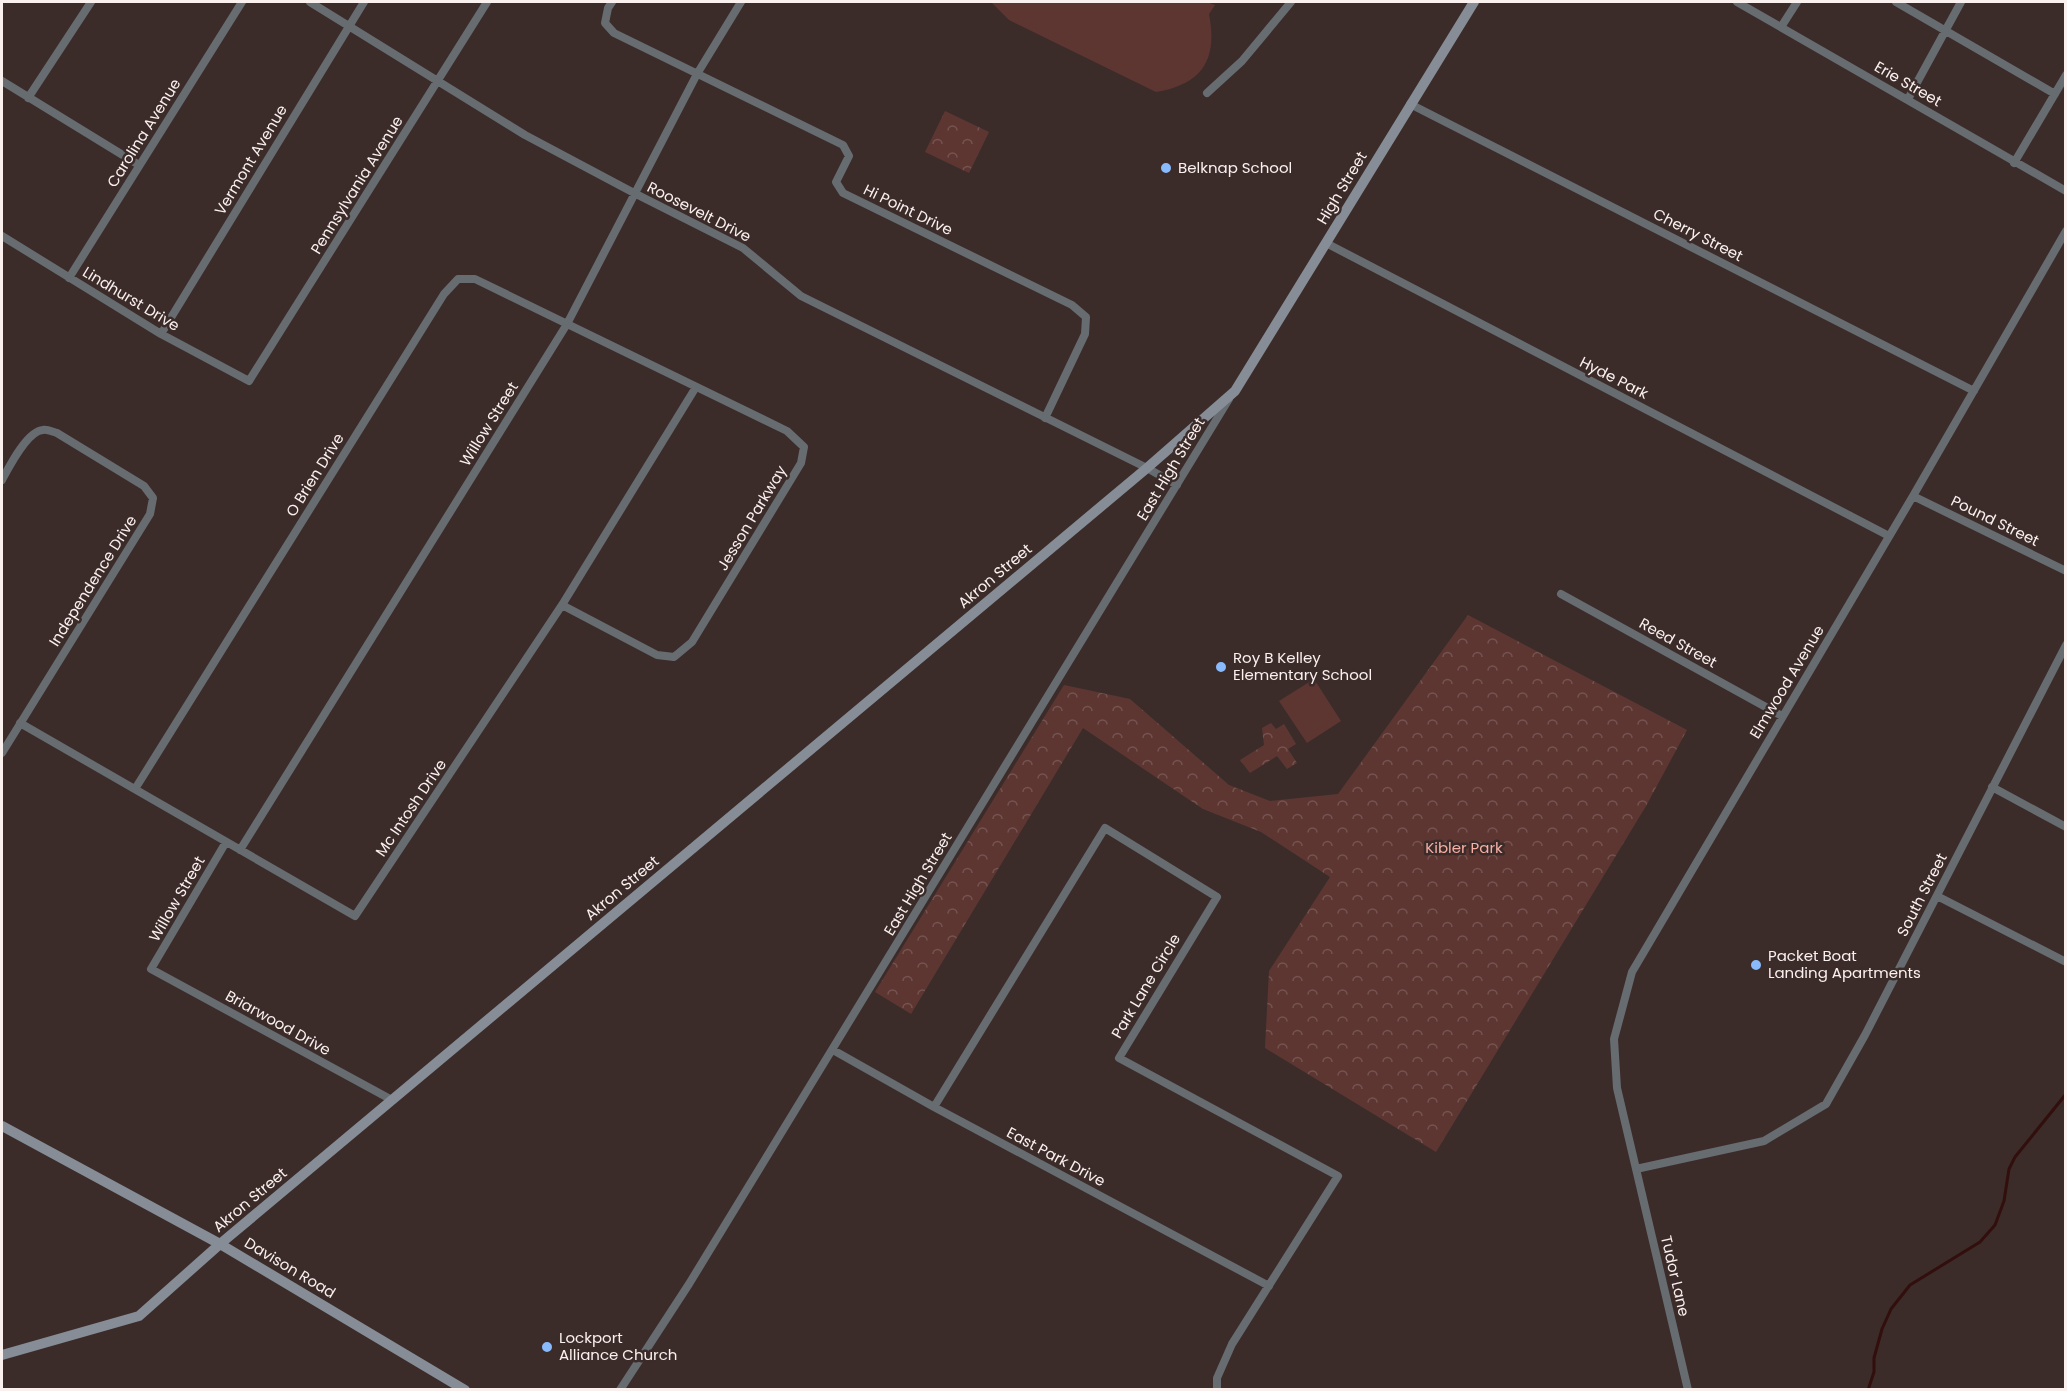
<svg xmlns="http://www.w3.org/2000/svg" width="2067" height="1391" font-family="Poppins,sans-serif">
	<defs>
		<pattern id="park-crowns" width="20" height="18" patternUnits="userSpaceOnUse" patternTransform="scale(1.5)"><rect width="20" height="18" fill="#5d3632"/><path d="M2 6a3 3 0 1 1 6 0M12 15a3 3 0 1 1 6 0" fill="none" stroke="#755350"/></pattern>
	</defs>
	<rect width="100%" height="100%" fill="#3b2c2a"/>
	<!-- grass -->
	<path fill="#5d3632" d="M 991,2 L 1207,2 L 1215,5 L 1209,14 C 1218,60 1202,84 1156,92 L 1009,20 Z
		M 1314,679 L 1341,721 L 1307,743 L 1279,701 Z"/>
	<!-- park -->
	<path fill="url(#park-crowns)" d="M 945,111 L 989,132 L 969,173 L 925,152 Z
		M 1468,615 L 1687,730 L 1646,806 L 1436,1152 L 1265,1048 L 1269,971 L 1330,877 L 1261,832 L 1203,809 L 1083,728 L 911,1014 L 875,992 L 1064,685 L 1130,699 L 1229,785 L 1270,801 L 1338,794 Z
		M 1271,723 L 1276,729 L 1284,724 L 1296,744 L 1288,749 L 1297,763 L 1287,769 L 1277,756 L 1250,773 L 1240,760 L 1264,745 L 1262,728 Z"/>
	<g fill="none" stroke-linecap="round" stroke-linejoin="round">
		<!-- stream -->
		<path stroke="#320f0d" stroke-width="3" d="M 1868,1390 L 1874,1372 L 1874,1358 L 1882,1329 L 1891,1309 L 1910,1285 L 1980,1242 L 1995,1225 L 2004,1201 L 2009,1169 L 2015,1157 L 2066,1094"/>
		<!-- street -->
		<path stroke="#676c71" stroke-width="8" d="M 310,2 L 525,135 L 636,194 L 743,248 L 801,296 L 1147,468 L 1177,485
			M 612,2 L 608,8 L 605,23 L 614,33 L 843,145 L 849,156 L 836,182 L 843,193 L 1072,305 L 1086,317 L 1085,334 L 1045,418
			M 1737,2 L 2066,191
			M 1896,2 L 2055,94
			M 1781,27 L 1797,2
			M 2,81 L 139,165
			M 1207,93 L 1242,61 L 1291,2
			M 28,98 L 91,2
			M 1908,99 L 1961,2
			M 1410,104 L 1974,391
			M 2014,163 L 2066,75
			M 2,236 L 161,334 L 249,381 L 487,2
			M 1326,243 L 1889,536
			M 69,278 L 242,2
			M 161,334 L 364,2
			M 2,480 C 9,467 27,431 43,430 C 47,429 53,432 57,433 L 144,486 L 153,498 L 150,514 L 2,753
			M 1913,496 L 2066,571
			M 1561,594 L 1782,716
			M 20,723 L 355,916 L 562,605 L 696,387
			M 1992,787 L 2066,827
			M 135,789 L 444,294 L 458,279 L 475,279 L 787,431 L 804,447 L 801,463 L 692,642 L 674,657 L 657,655 L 562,605
			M 226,842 L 151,969 L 392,1100
			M 240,850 L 567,324 L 697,74 L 741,2
			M 1937,896 L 2066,962
			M 833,1050 L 934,1107 L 1269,1286
			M 934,1107 L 1105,828 L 1217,897 L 1119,1058 L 1338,1176 L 1232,1344 L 1217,1378 L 1217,1390
			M 1636,1169 L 1764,1141 L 1826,1104 L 1865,1035 L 2066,645
			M 620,1390 L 689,1284 L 1229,399
			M 1688,1390 L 1617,1088 L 1614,1039 L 1632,972 L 1913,496 L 2066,231"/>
		<!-- secondary -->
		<path stroke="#868d96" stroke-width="10" d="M 2,1126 L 220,1244 L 465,1390
			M 2,1355 L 139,1316 L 220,1244 L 1147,468 L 1235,391 L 1474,2"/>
	</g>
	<!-- markers -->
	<g fill="#89bafc" stroke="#3b2c2a" stroke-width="2">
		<circle cx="1166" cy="168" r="6"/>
		<circle cx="1221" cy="667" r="6"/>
		<circle cx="1756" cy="965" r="6"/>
		<circle cx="547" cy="1347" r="6"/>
	</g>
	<g text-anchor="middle" stroke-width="5" stroke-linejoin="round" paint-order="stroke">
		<!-- street labels -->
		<g font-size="15" fill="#faf0ee" stroke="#3b2c2a">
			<text transform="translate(1908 84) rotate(30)" y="5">Erie Street</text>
			<text transform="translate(144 133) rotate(-58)" y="5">Carolina Avenue</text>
			<text transform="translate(251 160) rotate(-59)" y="5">Vermont Avenue</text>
			<text transform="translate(357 185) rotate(-58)" y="5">Pennsylvania Avenue</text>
			<text transform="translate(1342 188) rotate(-59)" y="5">High Street</text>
			<text transform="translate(908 210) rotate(26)" y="5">Hi Point Drive</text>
			<text transform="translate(699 212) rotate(27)" y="5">Roosevelt Drive</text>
			<text transform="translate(1698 235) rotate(27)" y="5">Cherry Street</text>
			<text transform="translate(131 299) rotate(31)" y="5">Lindhurst Drive</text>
			<text transform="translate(1614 378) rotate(27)" y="5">Hyde Park</text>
			<text transform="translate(489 424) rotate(-58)" y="5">Willow Street</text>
			<text transform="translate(1171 469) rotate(-59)" y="5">East High Street</text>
			<text transform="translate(315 475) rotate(-58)" y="5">O Brien Drive</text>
			<text transform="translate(752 518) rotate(-59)" y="5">Jesson Parkway</text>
			<text transform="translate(1995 521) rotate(26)" y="5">Pound Street</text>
			<text transform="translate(995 576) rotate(-40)" y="5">Akron Street</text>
			<text transform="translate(93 581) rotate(-58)" y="5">Independence Drive</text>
			<text transform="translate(1678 643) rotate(29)" y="5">Reed Street</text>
			<text transform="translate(1787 682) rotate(-59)" y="5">Elmwood Avenue</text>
			<text transform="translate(411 808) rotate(-56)" y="5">Mc Intosh Drive</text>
			<text transform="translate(918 884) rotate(-59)" y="5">East High Street</text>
			<text transform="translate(622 888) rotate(-40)" y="5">Akron Street</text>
			<text transform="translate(1922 895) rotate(-63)" y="5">South Street</text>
			<text transform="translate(177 899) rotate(-60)" y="5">Willow Street</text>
			<text transform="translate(1146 986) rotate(-59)" y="5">Park Lane Circle</text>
			<text transform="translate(278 1023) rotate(29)" y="5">Briarwood Drive</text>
			<text transform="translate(1056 1157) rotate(28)" y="5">East Park Drive</text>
			<text transform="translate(250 1200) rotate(-40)" y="5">Akron Street</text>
			<text transform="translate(290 1268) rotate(31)" y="5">Davison Road</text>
			<text transform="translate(1675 1276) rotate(77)" y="5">Tudor Lane</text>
		</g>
		<!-- poi labels -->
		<g font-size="15" fill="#faf0ee" stroke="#3b2c2a" text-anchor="start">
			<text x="1178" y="173">Belknap School</text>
			<text x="1233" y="663">Roy B Kelley<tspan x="1233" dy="17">Elementary School</tspan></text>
			<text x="1768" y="961">Packet Boat<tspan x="1768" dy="17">Landing Apartments</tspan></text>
			<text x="559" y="1343">Lockport<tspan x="559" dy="17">Alliance Church</tspan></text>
		</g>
		<!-- park labels -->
		<g font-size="15" fill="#f8afa6" stroke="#3b2c2a">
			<text x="1464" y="853">Kibler Park</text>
		</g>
	</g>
	<!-- border -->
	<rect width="2067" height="1391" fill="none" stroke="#faf0ee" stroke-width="6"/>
</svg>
